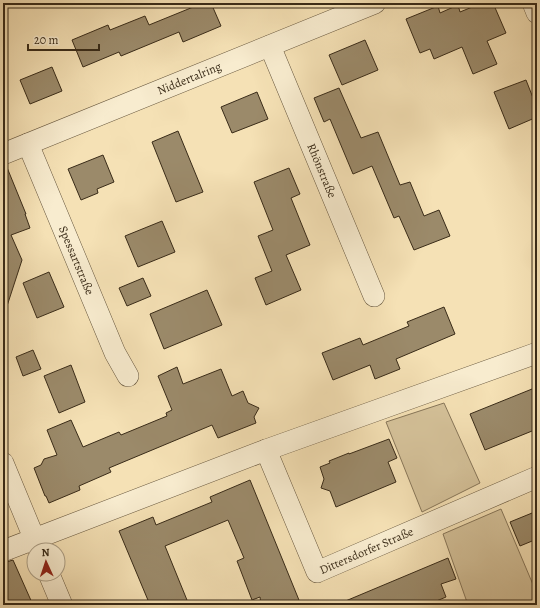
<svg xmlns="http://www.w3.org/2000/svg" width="540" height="608" font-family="Alegreya,serif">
	<rect width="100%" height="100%" fill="#f5e1b5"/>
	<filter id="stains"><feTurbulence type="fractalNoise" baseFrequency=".005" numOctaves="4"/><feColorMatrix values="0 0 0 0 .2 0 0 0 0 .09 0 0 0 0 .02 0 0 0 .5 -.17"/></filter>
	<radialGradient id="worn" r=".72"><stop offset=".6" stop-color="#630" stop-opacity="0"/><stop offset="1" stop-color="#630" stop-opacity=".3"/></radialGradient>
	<!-- green -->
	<path fill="#d5c29a" stroke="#877659" d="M 444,403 L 480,483 L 422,512 L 386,422 Z
		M 501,509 L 537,594 L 537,605 L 468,605 L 443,534 Z"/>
	<!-- building -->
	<path fill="#9b8a6a" stroke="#392b18" d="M 203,3 L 211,3 L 221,26 L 183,42 L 179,32 L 121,56 L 119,52 L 83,67 L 72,40 L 108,25 L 110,30 L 145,16 L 149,25 Z
		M 482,3 L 493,3 L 506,33 L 487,41 L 497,64 L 473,74 L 462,47 L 434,59 L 430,49 L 420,53 L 406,19 L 438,6 L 440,13 L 458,5 L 460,12 Z
		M 365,40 L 378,70 L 342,85 L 329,55 Z
		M 52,67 L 62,91 L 30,104 L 20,80 Z
		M 526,80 L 537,108 L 537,117 L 509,129 L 494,92 Z
		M 339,88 L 361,138 L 378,132 L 400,185 L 410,182 L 424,216 L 439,210 L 450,236 L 414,250 L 399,216 L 394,218 L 372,166 L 353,174 L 330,119 L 324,122 L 314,98 Z
		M 257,92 L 268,119 L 232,133 L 221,107 Z
		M 178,131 L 203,192 L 176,202 L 152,142 Z
		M 103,155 L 114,182 L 97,189 L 98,193 L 81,200 L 68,169 Z
		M 6,165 L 26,214 L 25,214 L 30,228 L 11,235 L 22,260 L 7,306 L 3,305 L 3,166 Z
		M 289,168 L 300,194 L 291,198 L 310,245 L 286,255 L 301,290 L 266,305 L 255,278 L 272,271 L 258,236 L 273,230 L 254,182 Z
		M 162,221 L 175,252 L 138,267 L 125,236 Z
		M 49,272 L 64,307 L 37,318 L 23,283 Z
		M 143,278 L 151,296 L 127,306 L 119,288 Z
		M 207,290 L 222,325 L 164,349 L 150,314 Z
		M 444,307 L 455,334 L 396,359 L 400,369 L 375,379 L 370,365 L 333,380 L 322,353 L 360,338 L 363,345 L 409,326 L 407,322 Z
		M 33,350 L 41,369 L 23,376 L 16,357 Z
		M 71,365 L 85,402 L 59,413 L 44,376 Z
		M 177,367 L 183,384 L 221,369 L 232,396 L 243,391 L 248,403 L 259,408 L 254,417 L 256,423 L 218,438 L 212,425 L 109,468 L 111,472 L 79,486 L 80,490 L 49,503 L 46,496 L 45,496 L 34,468 L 41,465 L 44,459 L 57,455 L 47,430 L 71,420 L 83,447 L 119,432 L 121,435 L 167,416 L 166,413 L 172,410 L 158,376 Z
		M 537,387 L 537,429 L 485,450 L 470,414 Z
		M 389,439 L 397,458 L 388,462 L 396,482 L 336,507 L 330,491 L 321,488 L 324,479 L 320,467 L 330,463 L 329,461 L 349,453 L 349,454 Z
		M 250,480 L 301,605 L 261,605 L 260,597 L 252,600 L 237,561 L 244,558 L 228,520 L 165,546 L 189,605 L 150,605 L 119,531 L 153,517 L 156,525 L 212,502 L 210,497 Z
		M 537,511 L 537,539 L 520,546 L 510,522 Z
		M 448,558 L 456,579 L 441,584 L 446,597 L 427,605 L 336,605 Z
		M 13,560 L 33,605 L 3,605 L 3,563 Z"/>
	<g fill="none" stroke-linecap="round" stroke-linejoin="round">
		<defs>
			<g id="street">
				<path d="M 533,3 L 537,13"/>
				<path id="s1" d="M 270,46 L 374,296"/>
				<path id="s2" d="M 28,144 L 115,353 L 128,376"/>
				<path id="s3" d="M 3,154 L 375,3"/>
				<path id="s4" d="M 266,450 L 317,572 L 537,477"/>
				<path d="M 3,463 L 39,550"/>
				<path d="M 3,551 L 266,450 L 537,353"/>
				<path d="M 49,574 L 62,605"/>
			</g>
		</defs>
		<!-- street casing -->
		<use href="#street" stroke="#68583f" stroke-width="22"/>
		<!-- street -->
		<use href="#street" stroke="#f8eccf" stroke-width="21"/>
	</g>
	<g text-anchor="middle" stroke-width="3.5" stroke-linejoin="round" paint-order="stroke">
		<!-- street labels -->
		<g font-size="12" fill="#392b18" stroke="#f8eccf">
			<text dy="4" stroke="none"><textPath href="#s3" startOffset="201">Niddertalring</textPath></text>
			<text dy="4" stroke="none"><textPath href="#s1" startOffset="135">Rhönstraße</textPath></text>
			<text dy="4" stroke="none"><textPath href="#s2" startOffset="126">Spessartstraße</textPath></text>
			<text dy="4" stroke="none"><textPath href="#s4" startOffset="186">Dittersdorfer Straße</textPath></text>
		</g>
	</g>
	<!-- margin -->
	<rect width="540" height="608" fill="none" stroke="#f5e1b5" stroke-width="16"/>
	<rect x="4" y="4" width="532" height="600" fill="none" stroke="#392b18" stroke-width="2"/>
	<rect x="8" y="8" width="524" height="592" fill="none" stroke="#392b18"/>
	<!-- north arrow -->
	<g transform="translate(46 562) rotate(357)"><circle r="19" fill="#f8eccf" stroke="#ac9f86"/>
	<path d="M0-3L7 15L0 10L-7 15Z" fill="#8f2418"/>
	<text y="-6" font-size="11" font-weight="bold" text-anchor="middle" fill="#392b18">N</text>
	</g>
	<!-- scale -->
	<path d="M28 44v6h71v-6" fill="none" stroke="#392b18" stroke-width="2"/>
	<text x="34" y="44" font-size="12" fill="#392b18" stroke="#f8eccf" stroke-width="3" paint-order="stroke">20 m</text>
	<rect width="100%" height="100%" filter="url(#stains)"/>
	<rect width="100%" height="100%" fill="url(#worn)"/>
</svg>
